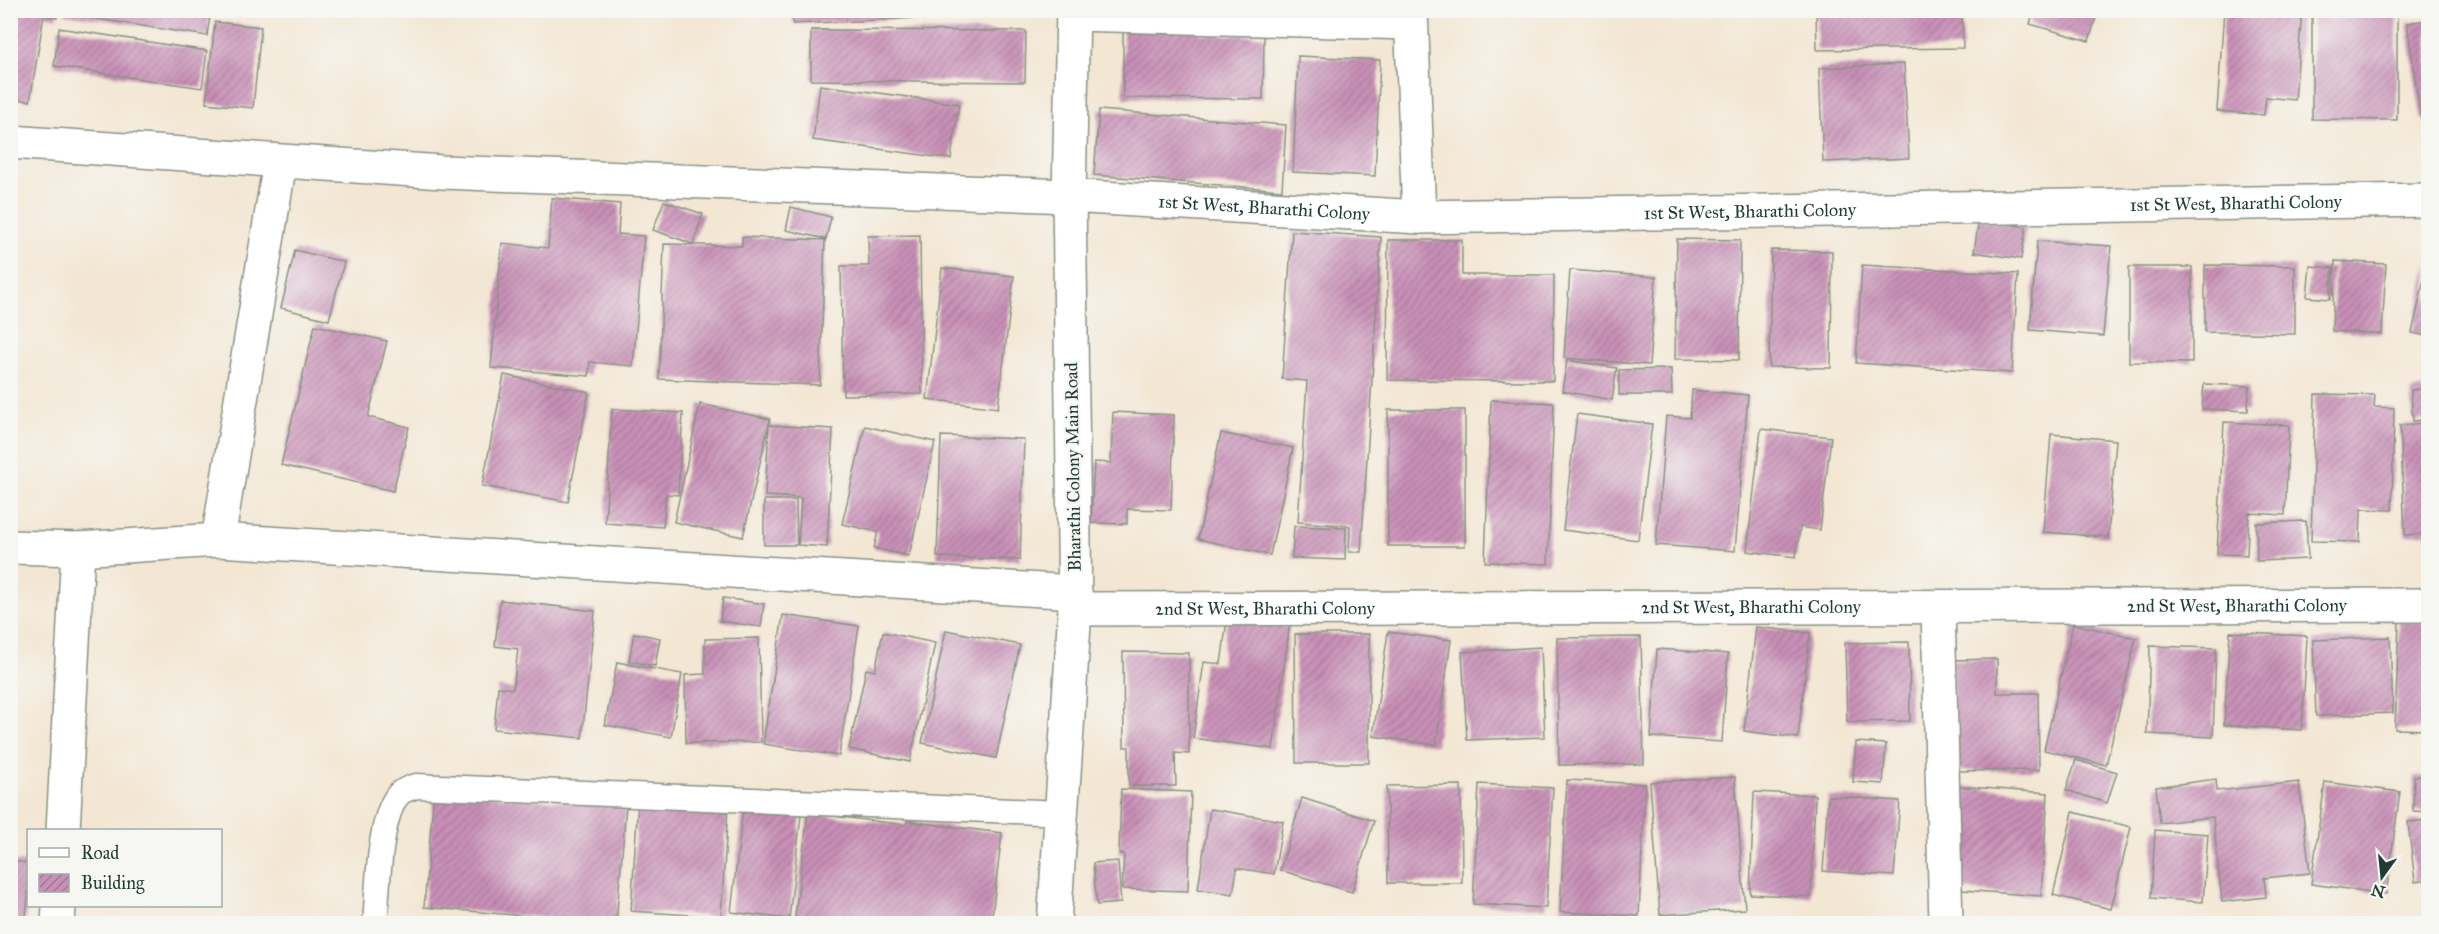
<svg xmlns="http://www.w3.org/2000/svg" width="2439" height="934" font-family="'IM FELL Great Primer',serif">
	<defs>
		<pattern id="building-hatch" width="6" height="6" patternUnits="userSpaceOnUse" patternTransform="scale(1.5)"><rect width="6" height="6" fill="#c990b7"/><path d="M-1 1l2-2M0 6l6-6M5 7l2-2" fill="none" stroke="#a37796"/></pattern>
	</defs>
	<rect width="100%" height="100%" fill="#f6f6f2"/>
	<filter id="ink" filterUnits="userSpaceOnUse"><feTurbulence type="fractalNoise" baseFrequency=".0167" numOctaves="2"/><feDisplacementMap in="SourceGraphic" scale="12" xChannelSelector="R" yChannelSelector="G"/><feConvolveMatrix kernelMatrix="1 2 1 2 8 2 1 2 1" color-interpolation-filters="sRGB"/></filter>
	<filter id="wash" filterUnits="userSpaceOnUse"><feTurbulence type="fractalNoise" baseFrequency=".008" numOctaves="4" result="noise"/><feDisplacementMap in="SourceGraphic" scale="24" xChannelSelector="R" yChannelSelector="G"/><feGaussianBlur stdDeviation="1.35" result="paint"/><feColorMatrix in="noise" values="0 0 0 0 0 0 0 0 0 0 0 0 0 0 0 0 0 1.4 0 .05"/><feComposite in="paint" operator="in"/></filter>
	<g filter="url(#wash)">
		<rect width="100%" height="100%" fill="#f3e7d4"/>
		<g id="blocks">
			<!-- building -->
			<path fill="url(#building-hatch)" d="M 10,10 L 58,10 L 57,18 L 44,15 L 30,101 L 10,98 Z
				M 65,10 L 211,10 L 207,36 L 65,14 Z
				M 234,10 L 255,10 L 254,15 Z
				M 792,10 L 1002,10 L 1002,14 L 793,24 Z
				M 1816,10 L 1962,10 L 1963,48 L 1817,50 Z
				M 2034,10 L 2098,10 L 2089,41 L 2030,24 Z
				M 2224,10 L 2302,10 L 2295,100 L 2266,97 L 2264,115 L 2217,111 Z
				M 2312,10 L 2397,10 L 2397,120 L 2312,119 Z
				M 2428,20 L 2428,118 L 2421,119 L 2407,23 Z
				M 215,22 L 261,27 L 253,108 L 206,103 Z
				M 59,28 L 207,51 L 202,88 L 54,66 Z
				M 1123,29 L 1200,30 L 1200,34 L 1264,36 L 1263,99 L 1123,98 Z
				M 811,30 L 1026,31 L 1025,82 L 811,80 Z
				M 1298,56 L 1380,60 L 1375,176 L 1293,172 Z
				M 1904,64 L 1909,158 L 1823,162 L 1819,68 Z
				M 820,85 L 959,104 L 951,159 L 813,140 Z
				M 1099,110 L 1286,125 L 1282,190 L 1094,175 Z
				M 552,198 L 620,204 L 618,234 L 644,236 L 633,366 L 590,362 L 589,376 L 491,368 L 502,243 L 548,248 Z
				M 664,201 L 703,214 L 693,244 L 653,230 Z
				M 791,207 L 831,217 L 826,239 L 786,230 Z
				M 1979,219 L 2026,227 L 2021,259 L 1974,252 Z
				M 1292,231 L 1381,237 L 1361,552 L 1349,552 L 1350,526 L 1298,522 L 1307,381 L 1282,379 Z
				M 920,235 L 922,394 L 843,395 L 841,266 L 869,266 L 868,236 Z
				M 742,237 L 825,240 L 820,385 L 659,379 L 664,244 L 742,246 Z
				M 1677,239 L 1740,240 L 1739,360 L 1675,359 Z
				M 1388,240 L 1462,240 L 1462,275 L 1554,275 L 1553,381 L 1387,380 Z
				M 2037,241 L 2111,246 L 2103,336 L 2030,330 Z
				M 295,250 L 344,262 L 329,320 L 281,308 Z
				M 1771,250 L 1832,251 L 1831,368 L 1769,367 Z
				M 2335,261 L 2386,264 L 2382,334 L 2332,331 Z
				M 2428,262 L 2428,336 L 2412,333 Z
				M 1862,265 L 2018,274 L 2012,373 L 1856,363 Z
				M 2205,265 L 2295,266 L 2295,334 L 2205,332 Z
				M 2310,266 L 2333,268 L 2330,299 L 2307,297 Z
				M 2129,267 L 2192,267 L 2192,363 L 2129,362 Z
				M 942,268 L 1014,276 L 998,408 L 927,399 Z
				M 1570,270 L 1656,277 L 1649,365 L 1564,358 Z
				M 315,325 L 387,341 L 368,417 L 409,427 L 393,491 L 281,465 Z
				M 1567,360 L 1617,368 L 1612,400 L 1562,391 Z
				M 1671,369 L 1672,395 L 1619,395 L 1619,370 Z
				M 504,375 L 589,392 L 568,502 L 482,486 Z
				M 2204,384 L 2249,386 L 2248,411 L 2202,409 Z
				M 2428,388 L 2428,420 L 2413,421 L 2411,390 Z
				M 1692,390 L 1748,395 L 1735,551 L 1656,545 L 1666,416 L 1690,418 Z
				M 2315,394 L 2375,395 L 2374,407 L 2394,408 L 2392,510 L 2361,509 L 2360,542 L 2311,541 Z
				M 1491,400 L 1554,403 L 1548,564 L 1485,562 Z
				M 700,404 L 770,419 L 743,537 L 674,522 Z
				M 612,409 L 683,413 L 678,495 L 666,494 L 663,527 L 605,523 Z
				M 1388,410 L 1465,410 L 1465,546 L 1388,546 Z
				M 1113,412 L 1174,415 L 1171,510 L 1127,509 L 1127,524 L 1091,523 L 1094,462 L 1111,463 Z
				M 1577,414 L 1652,424 L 1638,540 L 1563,530 Z
				M 2224,422 L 2289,425 L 2285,515 L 2249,513 L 2247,555 L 2217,554 Z
				M 2428,423 L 2428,534 L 2405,535 L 2400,425 Z
				M 769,425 L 833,429 L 827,547 L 798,545 L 801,498 L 765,496 Z
				M 865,426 L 935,442 L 909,556 L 874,548 L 878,532 L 842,524 Z
				M 1761,429 L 1831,437 L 1820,530 L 1800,527 L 1796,557 L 1747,551 Z
				M 1221,433 L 1293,448 L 1270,555 L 1198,539 Z
				M 2051,434 L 2116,440 L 2108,537 L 2043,532 Z
				M 941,436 L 1024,439 L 1020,560 L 937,557 Z
				M 764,500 L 796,500 L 797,545 L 764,545 Z
				M 2306,521 L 2308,559 L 2257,561 L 2256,523 Z
				M 1294,526 L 1346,528 L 1345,560 L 1292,558 Z
				M 723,598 L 764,604 L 761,627 L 720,621 Z
				M 500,600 L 595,611 L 582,738 L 494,729 L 498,687 L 513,689 L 518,649 L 495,646 Z
				M 1228,613 L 1290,622 L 1273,749 L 1193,738 L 1204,662 L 1221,664 Z
				M 783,615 L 859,626 L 839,756 L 763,744 Z
				M 2399,621 L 2428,622 L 2428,730 L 2395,729 Z
				M 2073,624 L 2136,638 L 2106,765 L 2044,750 Z
				M 1756,627 L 1810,633 L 1798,738 L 1744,731 Z
				M 946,630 L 1020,645 L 996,758 L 922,743 Z
				M 883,632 L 935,643 L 910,762 L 849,749 L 866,669 L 875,671 Z
				M 1388,632 L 1451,640 L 1436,745 L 1373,736 Z
				M 2230,632 L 2307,636 L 2302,730 L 2224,725 Z
				M 634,633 L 660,638 L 655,666 L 629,661 Z
				M 1295,634 L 1369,634 L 1369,763 L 1296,763 Z
				M 1641,637 L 1644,764 L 1559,765 L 1557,638 Z
				M 2390,637 L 2393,713 L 2316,716 L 2313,640 Z
				M 759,638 L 761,742 L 686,743 L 685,675 L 705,674 L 705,639 Z
				M 1909,642 L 1910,721 L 1847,722 L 1845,643 Z
				M 2150,646 L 2216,648 L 2213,737 L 2147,734 Z
				M 1541,647 L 1545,737 L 1467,740 L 1462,652 Z
				M 1657,649 L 1728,654 L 1722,742 L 1651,737 Z
				M 1123,652 L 1189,653 L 1189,754 L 1175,753 L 1176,786 L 1129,786 L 1129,747 L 1124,747 Z
				M 1997,659 L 1997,693 L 2038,693 L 2039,770 L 1954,771 L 1952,660 Z
				M 617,662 L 682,674 L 671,737 L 605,725 Z
				M 1856,742 L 1886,744 L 1883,784 L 1853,782 Z
				M 2076,760 L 2117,772 L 2107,803 L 2066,790 Z
				M 2414,776 L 2428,776 L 2428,812 L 2413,811 Z
				M 1735,777 L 1745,909 L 1660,915 L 1650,782 Z
				M 2216,779 L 2217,791 L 2299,782 L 2310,873 L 2264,878 L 2266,897 L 2222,902 L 2213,817 L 2160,823 L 2156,787 Z
				M 1567,780 L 1645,784 L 1639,916 L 1560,912 Z
				M 2325,782 L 2400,792 L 2386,894 L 2311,884 Z
				M 1479,784 L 1553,788 L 1546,908 L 1473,904 Z
				M 1461,785 L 1462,883 L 1388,883 L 1387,786 Z
				M 1957,786 L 2048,793 L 2041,896 L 1949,889 Z
				M 1121,789 L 1191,792 L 1188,891 L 1122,889 L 1124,854 L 1119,854 Z
				M 434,792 L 626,806 L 616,924 L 424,907 Z
				M 1754,792 L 1815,795 L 1811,897 L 1750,894 Z
				M 1828,796 L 1900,801 L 1894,876 L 1823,871 Z
				M 1302,798 L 1374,821 L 1352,892 L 1280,870 Z
				M 638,801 L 728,807 L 721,917 L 631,911 Z
				M 743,808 L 801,815 L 789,919 L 731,912 Z
				M 1210,809 L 1283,821 L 1274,874 L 1237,868 L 1233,894 L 1198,889 Z
				M 2073,812 L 2131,827 L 2111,909 L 2053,895 Z
				M 808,813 L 906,825 L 907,821 L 1002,833 L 991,924 L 794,924 Z
				M 2428,820 L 2428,880 L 2415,882 L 2408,822 Z
				M 2155,830 L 2208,834 L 2203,902 L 2151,898 Z
				M 10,861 L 28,863 L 28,897 L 25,924 L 10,924 Z
				M 1118,861 L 1121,903 L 1097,905 L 1093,863 Z"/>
		</g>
	</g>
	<g filter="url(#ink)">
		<use href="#blocks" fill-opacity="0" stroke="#899284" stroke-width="1.5"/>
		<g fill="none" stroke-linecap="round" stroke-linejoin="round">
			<defs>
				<path id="service" d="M 375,924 C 378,892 378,817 399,794 C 403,790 411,788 416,786 L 1062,813"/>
				<g id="minor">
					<path d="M 1411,10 L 1419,217"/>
					<path d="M 1073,14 L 1411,23"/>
					<path id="s1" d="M 10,142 L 442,172 L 1069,196 L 1419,217 L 2428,200"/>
					<path d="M 218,540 L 280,162"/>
					<path d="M 10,547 L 78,549 L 218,540 L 1075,592"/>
					<path d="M 1938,607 L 1946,924"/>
					<path id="s2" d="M 1075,609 L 2428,605"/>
					<path d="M 63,830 L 78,549"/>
					<path d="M 58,924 L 59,906"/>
					<path d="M 1054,924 L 1075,609 L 1069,196 L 1073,10"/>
				</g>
			</defs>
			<!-- service casing -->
			<use href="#service" stroke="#899284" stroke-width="27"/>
			<!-- minor casing -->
			<use href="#minor" stroke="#899284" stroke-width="36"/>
			<!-- service -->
			<use href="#service" stroke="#fff" stroke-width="24"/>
			<!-- minor -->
			<use href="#minor" stroke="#fff" stroke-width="33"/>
		</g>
	</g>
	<g text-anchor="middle" stroke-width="4.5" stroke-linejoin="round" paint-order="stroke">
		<!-- street labels -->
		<g font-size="18" fill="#1f3d34" stroke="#f6f6f2">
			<text dy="6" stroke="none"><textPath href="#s1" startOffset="2228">1st St West, Bharathi Colony</textPath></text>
			<text dy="6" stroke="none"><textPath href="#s1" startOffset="1256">1st St West, Bharathi Colony</textPath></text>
			<text dy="6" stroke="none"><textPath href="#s1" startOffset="1742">1st St West, Bharathi Colony</textPath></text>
			<text transform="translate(1073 467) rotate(-91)" y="6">Bharathi Colony Main Road</text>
			<text dy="6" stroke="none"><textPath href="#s2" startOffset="1162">2nd St West, Bharathi Colony</textPath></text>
			<text dy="6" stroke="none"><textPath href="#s2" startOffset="676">2nd St West, Bharathi Colony</textPath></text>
			<text dy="6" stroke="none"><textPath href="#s2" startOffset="190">2nd St West, Bharathi Colony</textPath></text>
		</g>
	</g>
	<!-- margin -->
	<rect width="2439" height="934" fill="none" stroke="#f6f6f2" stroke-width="36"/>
	<!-- legend -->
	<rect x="27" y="829" width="195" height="78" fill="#f6f6f2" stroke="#a0aca6" stroke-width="1.5"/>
	<rect x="39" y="848" width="30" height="9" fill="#ffffff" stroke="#a0aca6" stroke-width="1.5"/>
	<text x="81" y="859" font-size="18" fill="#1f3d34">Road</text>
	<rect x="39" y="874" width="30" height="18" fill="url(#building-hatch)" stroke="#a0aca6" stroke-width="1.5"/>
	<text x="81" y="889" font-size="18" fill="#1f3d34">Building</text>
	<!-- north arrow -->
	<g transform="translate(2382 877) rotate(195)" stroke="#f6f6f2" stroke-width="4.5" paint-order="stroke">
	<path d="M0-4.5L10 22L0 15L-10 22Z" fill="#1f3d34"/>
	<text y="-9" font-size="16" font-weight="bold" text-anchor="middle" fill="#1f3d34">N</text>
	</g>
</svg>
